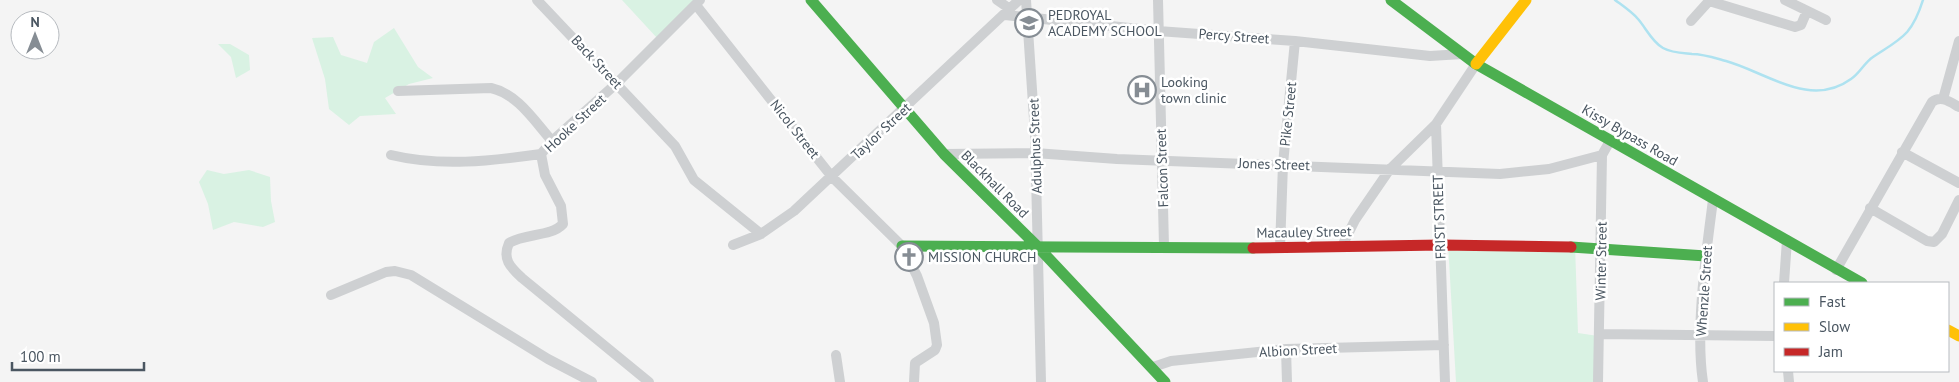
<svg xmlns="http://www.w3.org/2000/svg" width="1959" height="382" font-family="'PT Sans',sans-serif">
	<rect width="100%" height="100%" fill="#f4f4f4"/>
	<!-- green -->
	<path fill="#d9f2e3" d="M 622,0 L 697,0 L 657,38 Z
		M 394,28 L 418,67 L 433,78 L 409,84 L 385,98 L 396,114 L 360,116 L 349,125 L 329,109 L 325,79 L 312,38 L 333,37 L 341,55 L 367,63 L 374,42 Z
		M 218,44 L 230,44 L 249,55 L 250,70 L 236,78 L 231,57 Z
		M 207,170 L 224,174 L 249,170 L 270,177 L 271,201 L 275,222 L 263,227 L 234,222 L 213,230 L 208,204 L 199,182 Z
		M 1448,243 L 1575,245 L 1578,333 L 1598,336 L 1596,382 L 1456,382 Z"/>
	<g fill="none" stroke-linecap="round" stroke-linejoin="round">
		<!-- stream -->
		<path stroke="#aee2f0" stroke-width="2.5" d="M 1615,0 C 1623,6 1632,12 1638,19 C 1646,28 1652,42 1663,48 C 1672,53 1682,53 1692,54 C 1703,54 1715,58 1726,61 C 1766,72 1810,109 1851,79 C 1860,73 1864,63 1873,57 C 1902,38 1912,35 1923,0"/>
		<!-- street -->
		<path stroke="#ced0d2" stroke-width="10" d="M 537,0 L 675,146 L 694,180 L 761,234
			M 997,0 L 1010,9
			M 1026,0 L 1035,134 L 1041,382
			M 1158,0 L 1164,246
			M 1785,0 L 1826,20
			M 1709,1 L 1795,27 L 1801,25 L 1807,11
			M 696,5 L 832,177 L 902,246 L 917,276 L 934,323 L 937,345 L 935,350 L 915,363 L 914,382
			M 1005,15 L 1158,31 L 1295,41 L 1430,56 L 1462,54
			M 1691,21 L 1710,0
			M 398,91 L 491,88 C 518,94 535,122 552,141
			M 1943,99 L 1959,41
			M 1436,124 L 1445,382
			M 1902,152 L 1959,183
			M 541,154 L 545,175 L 561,206 L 563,224 C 551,237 525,233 509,243 C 502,259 510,267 522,278 L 649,382
			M 541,154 L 552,141 L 617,83 L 700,0
			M 944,154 L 1035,153 L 1117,159 L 1500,174 L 1549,169 L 1602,155
			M 391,155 C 441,167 490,161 541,154
			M 1870,208 L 1927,241 L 1934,242 L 1942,234 L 1959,200
			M 733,245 L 761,234 L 794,211 L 1019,0
			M 1342,246 L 1355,220 L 1390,169 L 1436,124 L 1476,64
			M 1280,248 L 1283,164 L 1295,41
			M 1836,270 L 1932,102 C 1941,95 1950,102 1959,107
			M 1784,283 L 1787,240
			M 331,295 L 386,272 L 395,271 L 411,275 L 548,359 L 592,382
			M 1600,334 L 1775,336
			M 1286,349 L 1287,382
			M 836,355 L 840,382
			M 1153,367 L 1171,361 L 1286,349 L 1444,345
			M 1788,371 L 1789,382
			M 1598,382 L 1602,155 L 1610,141
			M 1703,382 C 1695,329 1706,254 1713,200"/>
		<!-- fast -->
		<path stroke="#4caf50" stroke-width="11" d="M 811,0 L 944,154 L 1038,247 L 1165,382
			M 1391,0 L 1476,64 L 1862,283
			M 902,246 L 1253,248
			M 1571,247 L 1706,256"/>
		<!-- slow -->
		<path stroke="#ffc107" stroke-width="11" d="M 1476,64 L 1526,0
			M 1948,330 L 1959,336"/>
		<!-- jam -->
		<path stroke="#c62828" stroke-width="11" d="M 1253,248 L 1441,245 L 1571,247"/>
	</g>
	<!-- icons -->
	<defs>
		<symbol id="school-ring" viewBox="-11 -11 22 22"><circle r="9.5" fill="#fff" stroke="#868d94" stroke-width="1.5"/><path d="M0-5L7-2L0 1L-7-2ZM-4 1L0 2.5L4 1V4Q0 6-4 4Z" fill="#868d94"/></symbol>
		<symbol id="hospital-ring" viewBox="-11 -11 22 22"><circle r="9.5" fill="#fff" stroke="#868d94" stroke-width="1.5"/><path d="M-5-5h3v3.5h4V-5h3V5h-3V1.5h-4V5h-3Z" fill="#868d94"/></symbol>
		<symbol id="church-ring" viewBox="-11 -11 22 22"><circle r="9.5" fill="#fff" stroke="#868d94" stroke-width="1.5"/><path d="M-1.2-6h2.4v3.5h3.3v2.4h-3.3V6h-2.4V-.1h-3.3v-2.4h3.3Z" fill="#868d94"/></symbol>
	</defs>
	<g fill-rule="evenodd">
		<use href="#school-ring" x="1013" y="7" width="32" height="32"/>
		<use href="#hospital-ring" x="1126" y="74" width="32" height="32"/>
		<use href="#church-ring" x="893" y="241" width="32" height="32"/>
	</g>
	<g text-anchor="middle" stroke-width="5" stroke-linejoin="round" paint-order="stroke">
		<!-- poi labels -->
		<g font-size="14" fill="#4a5661" stroke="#fff" text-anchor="start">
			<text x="1048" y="20">PEDROYAL<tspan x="1048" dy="16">ACADEMY SCHOOL</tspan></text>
			<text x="1161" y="87">Looking<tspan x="1161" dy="16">town clinic</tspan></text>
			<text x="928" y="262">MISSION CHURCH</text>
		</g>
		<!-- street labels -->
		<g font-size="14" fill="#4a5661" stroke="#fff">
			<text transform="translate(1234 36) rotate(4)" y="5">Percy Street</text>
			<text transform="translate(597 62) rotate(47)" y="5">Back Street</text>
			<text transform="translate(1288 114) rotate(-84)" y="5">Pike Street</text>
			<text transform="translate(575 123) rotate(-43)" y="5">Hooke Street</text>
			<text transform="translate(795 129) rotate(52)" y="5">Nicol Street</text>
			<text transform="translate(881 131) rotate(-43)" y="5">Taylor Street</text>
			<text transform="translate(1630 135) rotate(30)" y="5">Kissy Bypass Road</text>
			<text transform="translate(1035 146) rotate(-92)" y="5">Adulphus Street</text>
			<text transform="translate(1274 164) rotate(2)" y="5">Jones Street</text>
			<text transform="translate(1162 168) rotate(-92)" y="5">Falcon Street</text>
			<text transform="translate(995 184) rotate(45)" y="5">Blackhall Road</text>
			<text transform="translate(1439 217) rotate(-92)" y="5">FRIST STREET</text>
			<text transform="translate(1304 232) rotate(-1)" y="5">Macauley Street</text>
			<text transform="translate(1601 261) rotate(-89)" y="5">Winter Street</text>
			<text transform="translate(1704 291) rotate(-86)" y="5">Whenzle Street</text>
			<text transform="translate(1298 350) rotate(-3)" y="5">Albion Street</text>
		</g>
	</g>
	<!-- legend -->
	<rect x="1774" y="282" width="175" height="90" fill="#ffffff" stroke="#b7bbc0"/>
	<rect x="1784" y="298" width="25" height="8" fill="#4caf50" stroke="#b7bbc0"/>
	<text x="1819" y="307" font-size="15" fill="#4a5661">Fast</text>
	<rect x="1784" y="323" width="25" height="8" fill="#ffc107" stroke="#b7bbc0"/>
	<text x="1819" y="332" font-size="15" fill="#4a5661">Slow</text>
	<rect x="1784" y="348" width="25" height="8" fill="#c62828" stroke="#b7bbc0"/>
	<text x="1819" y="357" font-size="15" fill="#4a5661">Jam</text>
	<!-- north arrow -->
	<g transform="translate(35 35)"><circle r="24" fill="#ffffff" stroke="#b7bbc0"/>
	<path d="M0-4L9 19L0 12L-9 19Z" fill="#868d94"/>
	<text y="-8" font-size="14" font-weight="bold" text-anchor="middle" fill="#4a5661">N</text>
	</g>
	<!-- scale -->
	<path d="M12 362v8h132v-8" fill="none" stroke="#4a5661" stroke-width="2.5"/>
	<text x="20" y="362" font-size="15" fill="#4a5661" stroke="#ffffff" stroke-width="4" paint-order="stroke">100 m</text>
</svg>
